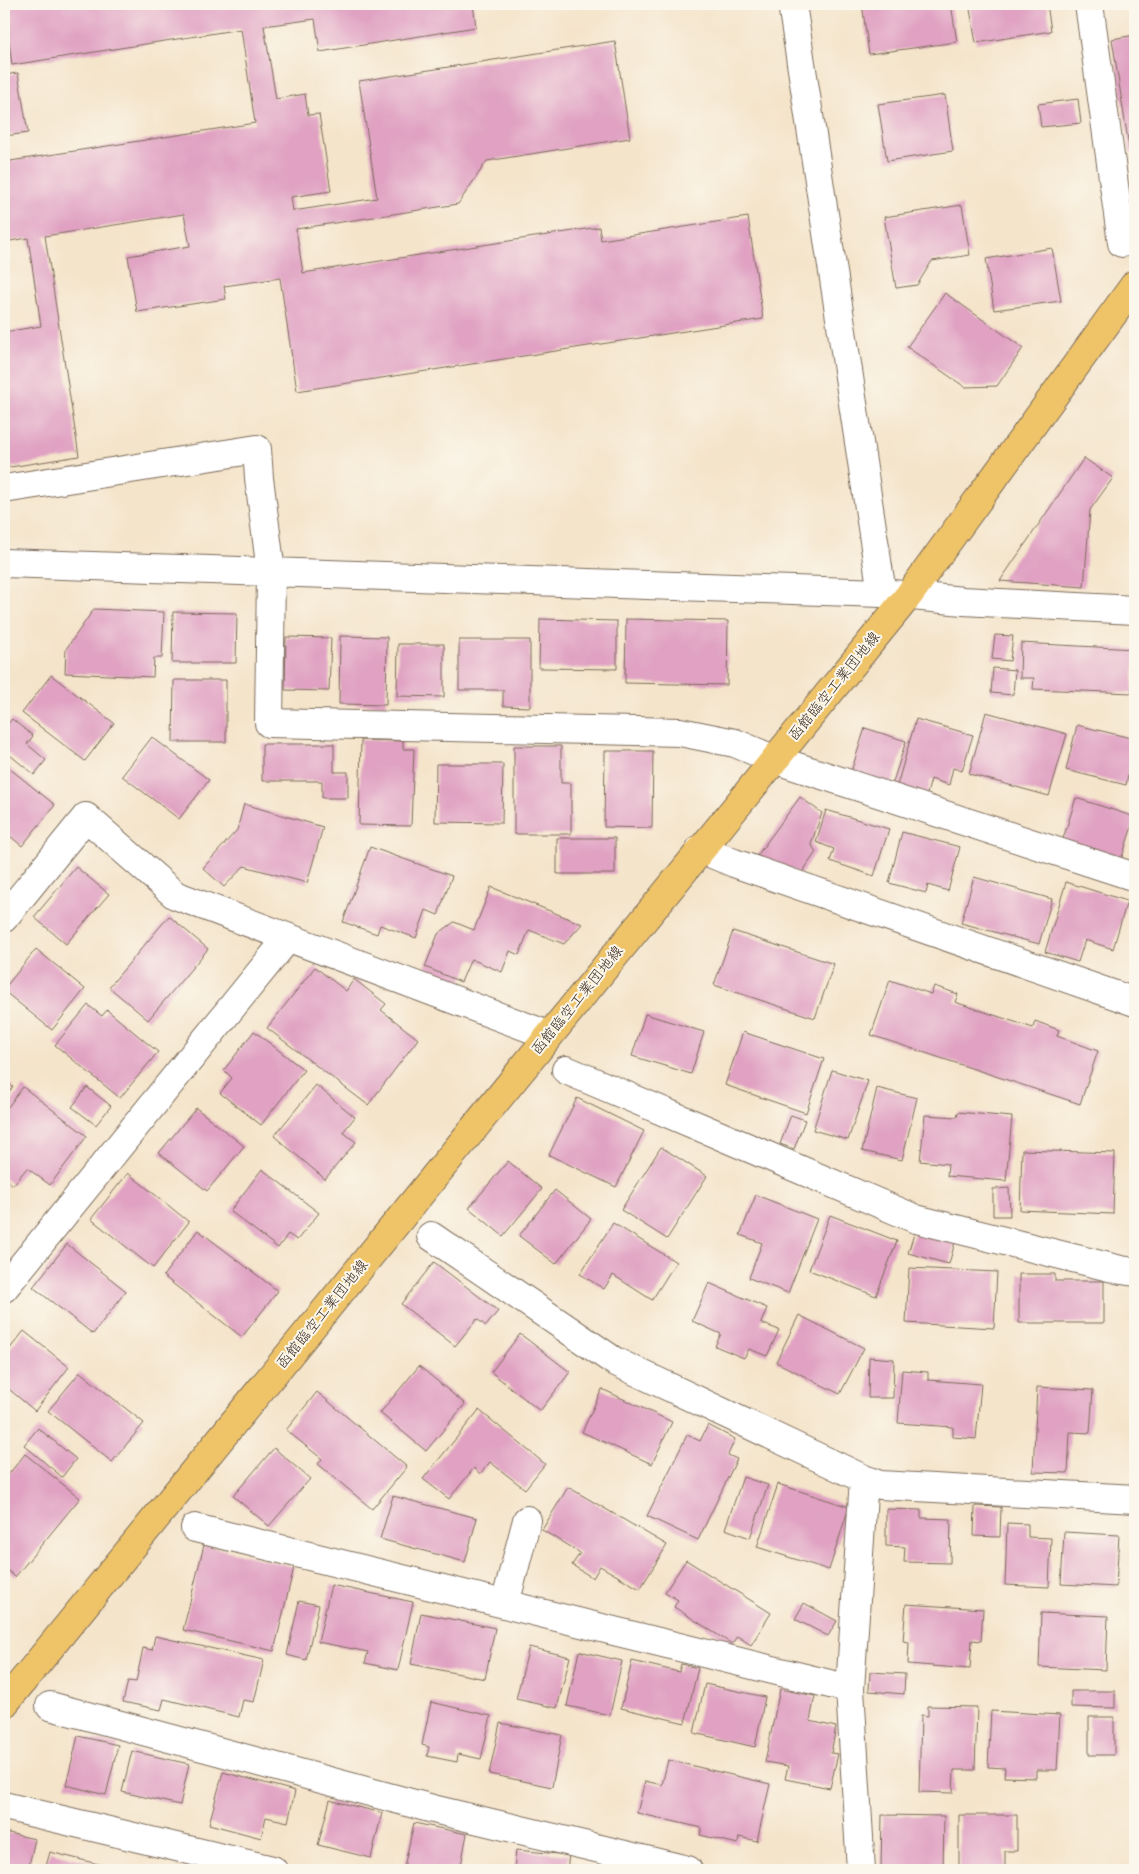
<svg xmlns="http://www.w3.org/2000/svg" width="1139" height="1874" font-family="Sriracha,'Klee One',sans-serif">
	<rect width="100%" height="100%" fill="#fbf7ec"/>
	<filter id="ink" filterUnits="userSpaceOnUse"><feTurbulence type="fractalNoise" baseFrequency=".02" numOctaves="2"/><feDisplacementMap in="SourceGraphic" scale="10" xChannelSelector="R" yChannelSelector="G"/><feConvolveMatrix kernelMatrix="1 2 1 2 8 2 1 2 1" color-interpolation-filters="sRGB"/></filter>
	<filter id="wash" filterUnits="userSpaceOnUse"><feTurbulence type="fractalNoise" baseFrequency=".0096" numOctaves="4" result="noise"/><feDisplacementMap in="SourceGraphic" scale="20" xChannelSelector="R" yChannelSelector="G"/><feGaussianBlur stdDeviation="1.12" result="paint"/><feColorMatrix in="noise" values="0 0 0 0 0 0 0 0 0 0 0 0 0 0 0 0 0 1.4 0 .05"/><feComposite in="paint" operator="in"/></filter>
	<g filter="url(#wash)">
		<rect width="100%" height="100%" fill="#f4e4ca"/>
		<g id="blocks">
			<!-- building -->
			<path fill="#e0a1c2" d="M 4,4 L 473,4 L 476,27 L 320,52 L 315,19 L 264,26 L 276,99 L 305,94 L 308,115 L 319,114 L 331,191 L 291,197 L 293,211 L 377,198 L 359,81 L 615,41 L 630,138 L 487,161 L 458,204 L 296,229 L 303,273 L 599,227 L 601,240 L 748,217 L 763,319 L 297,391 L 280,278 L 224,286 L 226,299 L 137,312 L 128,256 L 190,246 L 184,214 L 45,236 L 79,456 L 4,468 L 4,332 L 41,326 L 28,238 L 4,242 L 4,162 L 255,123 L 241,29 L 12,65 Z
				M 862,4 L 951,4 L 957,42 L 869,54 Z
				M 969,4 L 1047,4 L 1051,31 L 976,43 Z
				M 1135,35 L 1135,152 L 1130,153 L 1112,39 Z
				M 18,73 L 28,133 L 4,136 L 4,75 Z
				M 945,95 L 953,151 L 887,161 L 878,104 Z
				M 1078,99 L 1081,123 L 1041,127 L 1038,104 Z
				M 962,205 L 970,255 L 932,261 L 917,285 L 896,288 L 884,217 Z
				M 1052,248 L 1061,301 L 994,310 L 986,259 Z
				M 945,293 L 1023,348 L 997,386 L 965,387 L 907,347 Z
				M 1084,458 L 1113,478 L 1090,510 L 1084,587 L 1000,581 Z
				M 94,609 L 164,612 L 162,658 L 154,658 L 153,677 L 65,673 L 66,649 Z
				M 173,612 L 237,613 L 236,663 L 172,663 Z
				M 540,619 L 617,621 L 617,669 L 539,668 Z
				M 626,619 L 728,621 L 727,685 L 625,683 Z
				M 995,635 L 1013,636 L 1010,661 L 992,659 Z
				M 340,636 L 387,637 L 386,705 L 339,704 Z
				M 286,637 L 331,638 L 329,691 L 285,690 Z
				M 459,640 L 530,640 L 530,707 L 503,706 L 503,690 L 459,690 Z
				M 1021,643 L 1135,649 L 1132,693 L 1033,689 L 1034,678 L 1020,678 Z
				M 398,644 L 444,644 L 444,697 L 397,696 Z
				M 993,668 L 1015,670 L 1013,695 L 991,693 Z
				M 51,675 L 114,723 L 85,761 L 22,713 Z
				M 174,680 L 226,680 L 226,742 L 173,742 Z
				M 986,712 L 1067,734 L 1049,796 L 969,774 Z
				M 12,719 L 33,736 L 27,744 L 46,760 L 34,775 L 4,750 L 4,728 Z
				M 916,719 L 973,735 L 962,771 L 953,768 L 949,785 L 931,779 L 926,798 L 896,789 Z
				M 1077,725 L 1135,739 L 1126,785 L 1066,770 Z
				M 865,728 L 906,741 L 891,788 L 850,775 Z
				M 152,737 L 209,780 L 179,819 L 122,776 Z
				M 361,740 L 403,741 L 403,749 L 414,749 L 411,826 L 359,825 Z
				M 262,744 L 334,744 L 334,772 L 348,772 L 348,798 L 322,798 L 322,781 L 262,781 Z
				M 514,746 L 561,746 L 561,783 L 571,783 L 571,834 L 514,834 Z
				M 605,751 L 653,751 L 652,828 L 604,827 Z
				M 4,764 L 55,805 L 22,846 L 4,831 Z
				M 436,764 L 503,764 L 502,823 L 435,822 Z
				M 800,797 L 822,813 L 811,844 L 816,852 L 801,874 L 756,857 Z
				M 1076,798 L 1135,817 L 1121,860 L 1062,842 Z
				M 244,804 L 323,827 L 307,883 L 244,866 L 224,887 L 203,868 L 237,830 Z
				M 826,810 L 889,829 L 874,876 L 830,861 L 834,849 L 816,842 Z
				M 902,832 L 960,847 L 948,891 L 928,885 L 926,893 L 889,883 Z
				M 557,838 L 615,838 L 615,874 L 557,874 Z
				M 370,847 L 452,876 L 438,915 L 426,910 L 416,938 L 380,925 L 377,934 L 343,922 Z
				M 76,867 L 109,894 L 66,944 L 34,917 Z
				M 974,877 L 1052,899 L 1039,944 L 961,923 Z
				M 1066,882 L 1127,901 L 1113,949 L 1085,940 L 1078,962 L 1045,952 Z
				M 491,887 L 582,924 L 564,944 L 529,930 L 519,955 L 510,951 L 502,972 L 471,959 L 461,982 L 425,967 L 438,934 L 454,922 L 474,930 Z
				M 169,916 L 208,949 L 148,1020 L 109,987 Z
				M 733,931 L 834,964 L 815,1018 L 714,985 Z
				M 36,949 L 85,989 L 52,1030 L 4,991 L 4,989 Z
				M 315,967 L 346,991 L 354,979 L 386,1004 L 381,1010 L 418,1039 L 368,1105 L 267,1028 Z
				M 890,980 L 931,994 L 934,986 L 958,994 L 955,1002 L 1033,1028 L 1035,1021 L 1059,1030 L 1057,1036 L 1098,1051 L 1080,1104 L 871,1035 Z
				M 88,1005 L 102,1016 L 107,1010 L 158,1052 L 120,1098 L 55,1045 Z
				M 645,1014 L 704,1032 L 691,1074 L 632,1056 Z
				M 254,1031 L 304,1070 L 261,1125 L 220,1093 L 232,1078 L 224,1070 Z
				M 743,1032 L 824,1059 L 806,1113 L 725,1085 Z
				M 832,1070 L 868,1081 L 848,1140 L 813,1130 Z
				M 4,1080 L 13,1087 L 4,1099 Z
				M 316,1085 L 355,1117 L 343,1132 L 356,1142 L 325,1179 L 274,1136 Z
				M 23,1087 L 87,1136 L 50,1185 L 27,1168 L 13,1185 L 4,1178 L 4,1112 Z
				M 87,1087 L 111,1106 L 96,1125 L 72,1107 Z
				M 877,1088 L 917,1098 L 902,1160 L 862,1151 Z
				M 577,1098 L 644,1131 L 616,1187 L 549,1155 Z
				M 196,1108 L 244,1146 L 207,1191 L 159,1153 Z
				M 958,1112 L 1012,1117 L 1006,1181 L 947,1176 L 948,1164 L 920,1161 L 925,1115 L 957,1117 Z
				M 791,1115 L 805,1120 L 794,1149 L 780,1144 Z
				M 661,1147 L 707,1176 L 667,1239 L 621,1210 Z
				M 1022,1150 L 1115,1153 L 1113,1214 L 1020,1210 Z
				M 508,1161 L 542,1189 L 503,1236 L 469,1208 Z
				M 262,1169 L 319,1213 L 297,1240 L 288,1234 L 278,1248 L 230,1211 Z
				M 128,1173 L 189,1222 L 153,1268 L 91,1219 Z
				M 1009,1188 L 1010,1216 L 993,1216 L 993,1189 Z
				M 555,1190 L 591,1219 L 556,1264 L 519,1236 Z
				M 756,1195 L 817,1219 L 788,1293 L 749,1278 L 762,1243 L 740,1235 Z
				M 830,1215 L 897,1241 L 876,1296 L 809,1270 Z
				M 613,1223 L 676,1262 L 652,1300 L 613,1275 L 604,1289 L 580,1274 Z
				M 198,1230 L 278,1291 L 242,1337 L 163,1276 Z
				M 915,1231 L 955,1242 L 949,1264 L 908,1253 Z
				M 67,1244 L 126,1291 L 93,1334 L 33,1287 Z
				M 434,1262 L 498,1311 L 486,1326 L 477,1319 L 455,1346 L 401,1304 Z
				M 909,1268 L 997,1272 L 994,1328 L 906,1323 Z
				M 1019,1274 L 1055,1274 L 1055,1281 L 1104,1281 L 1104,1323 L 1019,1323 Z
				M 709,1283 L 767,1308 L 761,1323 L 779,1330 L 767,1356 L 749,1349 L 744,1358 L 715,1346 L 721,1334 L 692,1321 Z
				M 799,1315 L 864,1348 L 840,1394 L 776,1362 Z
				M 24,1331 L 69,1367 L 35,1411 L 4,1385 L 4,1356 Z
				M 520,1334 L 570,1372 L 540,1411 L 491,1372 Z
				M 869,1357 L 894,1359 L 893,1398 L 868,1398 Z
				M 419,1366 L 465,1404 L 426,1451 L 380,1413 Z
				M 902,1370 L 928,1372 L 928,1380 L 981,1384 L 976,1439 L 953,1437 L 953,1427 L 898,1423 Z
				M 80,1372 L 144,1423 L 112,1462 L 48,1411 Z
				M 1037,1387 L 1093,1390 L 1090,1433 L 1070,1432 L 1068,1473 L 1033,1472 Z
				M 602,1389 L 672,1422 L 652,1464 L 582,1432 Z
				M 317,1392 L 407,1467 L 372,1509 L 318,1464 L 322,1459 L 286,1430 Z
				M 479,1410 L 545,1464 L 525,1489 L 490,1462 L 480,1474 L 474,1468 L 449,1499 L 423,1479 Z
				M 708,1425 L 735,1439 L 728,1455 L 737,1459 L 698,1540 L 647,1516 L 687,1435 L 700,1441 Z
				M 38,1428 L 76,1459 L 62,1477 L 24,1445 Z
				M 274,1448 L 310,1479 L 269,1526 L 233,1496 Z
				M 25,1454 L 80,1498 L 15,1577 L 4,1567 L 4,1480 Z
				M 743,1477 L 768,1485 L 750,1538 L 725,1529 Z
				M 778,1484 L 849,1507 L 829,1570 L 757,1547 Z
				M 568,1487 L 667,1545 L 640,1589 L 600,1566 L 593,1578 L 572,1565 L 580,1553 L 542,1530 Z
				M 393,1496 L 477,1518 L 465,1562 L 380,1539 Z
				M 975,1506 L 1001,1507 L 1000,1537 L 974,1536 Z
				M 886,1509 L 921,1510 L 921,1518 L 951,1519 L 950,1563 L 904,1562 L 905,1547 L 886,1546 Z
				M 1007,1523 L 1028,1524 L 1028,1537 L 1051,1538 L 1049,1587 L 1005,1585 Z
				M 1064,1532 L 1119,1535 L 1116,1587 L 1061,1584 Z
				M 204,1545 L 294,1567 L 274,1651 L 183,1630 Z
				M 686,1560 L 771,1613 L 751,1645 L 737,1636 L 732,1644 L 674,1607 L 678,1600 L 665,1592 Z
				M 331,1585 L 413,1602 L 398,1670 L 365,1663 L 368,1652 L 318,1642 Z
				M 299,1601 L 319,1605 L 306,1660 L 287,1655 Z
				M 804,1603 L 837,1621 L 828,1636 L 795,1619 Z
				M 906,1604 L 983,1609 L 981,1641 L 972,1640 L 970,1669 L 908,1664 L 909,1642 L 903,1641 Z
				M 421,1613 L 495,1628 L 485,1679 L 411,1664 Z
				M 1041,1613 L 1108,1616 L 1106,1670 L 1039,1667 Z
				M 155,1636 L 264,1660 L 254,1702 L 243,1700 L 239,1717 L 164,1699 L 161,1710 L 123,1702 L 128,1681 L 136,1682 L 143,1648 L 152,1650 Z
				M 529,1647 L 570,1657 L 557,1708 L 516,1699 Z
				M 579,1651 L 622,1661 L 610,1715 L 567,1706 Z
				M 632,1661 L 679,1672 L 681,1664 L 698,1668 L 685,1723 L 621,1708 Z
				M 870,1672 L 905,1674 L 904,1694 L 869,1691 Z
				M 705,1684 L 765,1697 L 755,1747 L 694,1733 Z
				M 780,1689 L 815,1696 L 810,1721 L 836,1727 L 831,1753 L 838,1754 L 830,1788 L 785,1779 L 788,1766 L 765,1762 Z
				M 1071,1691 L 1115,1691 L 1115,1708 L 1071,1707 Z
				M 431,1702 L 491,1716 L 481,1759 L 458,1754 L 457,1762 L 427,1756 L 429,1747 L 422,1745 Z
				M 928,1706 L 977,1707 L 975,1770 L 954,1770 L 953,1793 L 919,1792 L 921,1715 L 928,1716 Z
				M 991,1711 L 1060,1715 L 1057,1770 L 1036,1770 L 1036,1778 L 1004,1777 L 1005,1768 L 988,1767 Z
				M 1089,1717 L 1114,1717 L 1114,1755 L 1089,1755 Z
				M 500,1723 L 562,1735 L 552,1787 L 489,1774 Z
				M 78,1736 L 118,1745 L 106,1795 L 66,1785 Z
				M 132,1751 L 189,1764 L 180,1805 L 122,1792 Z
				M 668,1760 L 770,1784 L 757,1841 L 739,1837 L 738,1844 L 700,1835 L 702,1828 L 637,1813 L 645,1781 L 662,1785 Z
				M 223,1772 L 295,1791 L 288,1822 L 266,1817 L 261,1838 L 209,1824 Z
				M 330,1800 L 382,1813 L 371,1858 L 318,1845 Z
				M 882,1815 L 944,1816 L 943,1870 L 881,1869 Z
				M 959,1815 L 1017,1815 L 1017,1851 L 1005,1851 L 1005,1870 L 959,1870 Z
				M 414,1823 L 467,1834 L 460,1870 L 419,1870 L 404,1867 Z
				M 4,1832 L 35,1839 L 28,1870 L 4,1870 Z
				M 516,1850 L 569,1855 L 567,1870 L 514,1870 Z
				M 50,1852 L 102,1865 L 101,1870 L 45,1870 Z"/>
		</g>
	</g>
	<g filter="url(#ink)">
		<use href="#blocks" fill-opacity="0" stroke="#7c6b5a" stroke-width="1"/>
		<g fill="none" stroke-linecap="round" stroke-linejoin="round">
			<defs>
				<path id="minor" d="M 792,4 L 882,593
					M 1089,4 L 1122,243
					M 4,489 L 257,449 L 259,478 L 271,572 L 269,723 L 680,732 L 735,743 L 773,759 L 1135,877
					M 4,563 L 882,593 L 963,601 L 1135,610
					M 700,849 L 734,863 L 1135,1002
					M 4,918 L 86,817 L 175,895 L 548,1035
					M 566,1070 L 916,1219 L 1121,1270 L 1135,1272
					M 431,1236 L 614,1361 L 864,1479 L 880,1485 L 1135,1499
					M 4,1288 L 288,938
					M 195,1528 L 850,1689
					M 505,1604 L 527,1520
					M 50,1706 L 433,1809 L 688,1870
					M 4,1806 L 273,1870
					M 861,1870 L 850,1689 L 864,1479"/>
				<path id="major" d="M 4,1704 L 909,595 L 1135,284"/>
			</defs>
			<!-- minor casing -->
			<use href="#minor" stroke="#7c6b5a" stroke-width="30"/>
			<!-- major casing -->
			<use href="#major" stroke="#7c6b5a" stroke-width="30"/>
			<!-- minor -->
			<use href="#minor" stroke="#fff" stroke-width="28"/>
			<!-- major -->
			<use href="#major" stroke="#efc469" stroke-width="28"/>
		</g>
	</g>
	<g text-anchor="middle" stroke-width="4" stroke-linejoin="round" paint-order="stroke">
		<!-- street labels -->
		<g font-size="15" fill="#3b2a1e" stroke="#fbf7ec">
			<text transform="translate(834 686) rotate(-51)" y="5">函館臨空工業団地線</text>
			<text transform="translate(577 1000) rotate(-51)" y="5">函館臨空工業団地線</text>
			<text transform="translate(322 1314) rotate(-51)" y="5">函館臨空工業団地線</text>
		</g>
	</g>
	<!-- margin -->
	<rect width="1139" height="1874" fill="none" stroke="#fbf7ec" stroke-width="20"/>
</svg>
